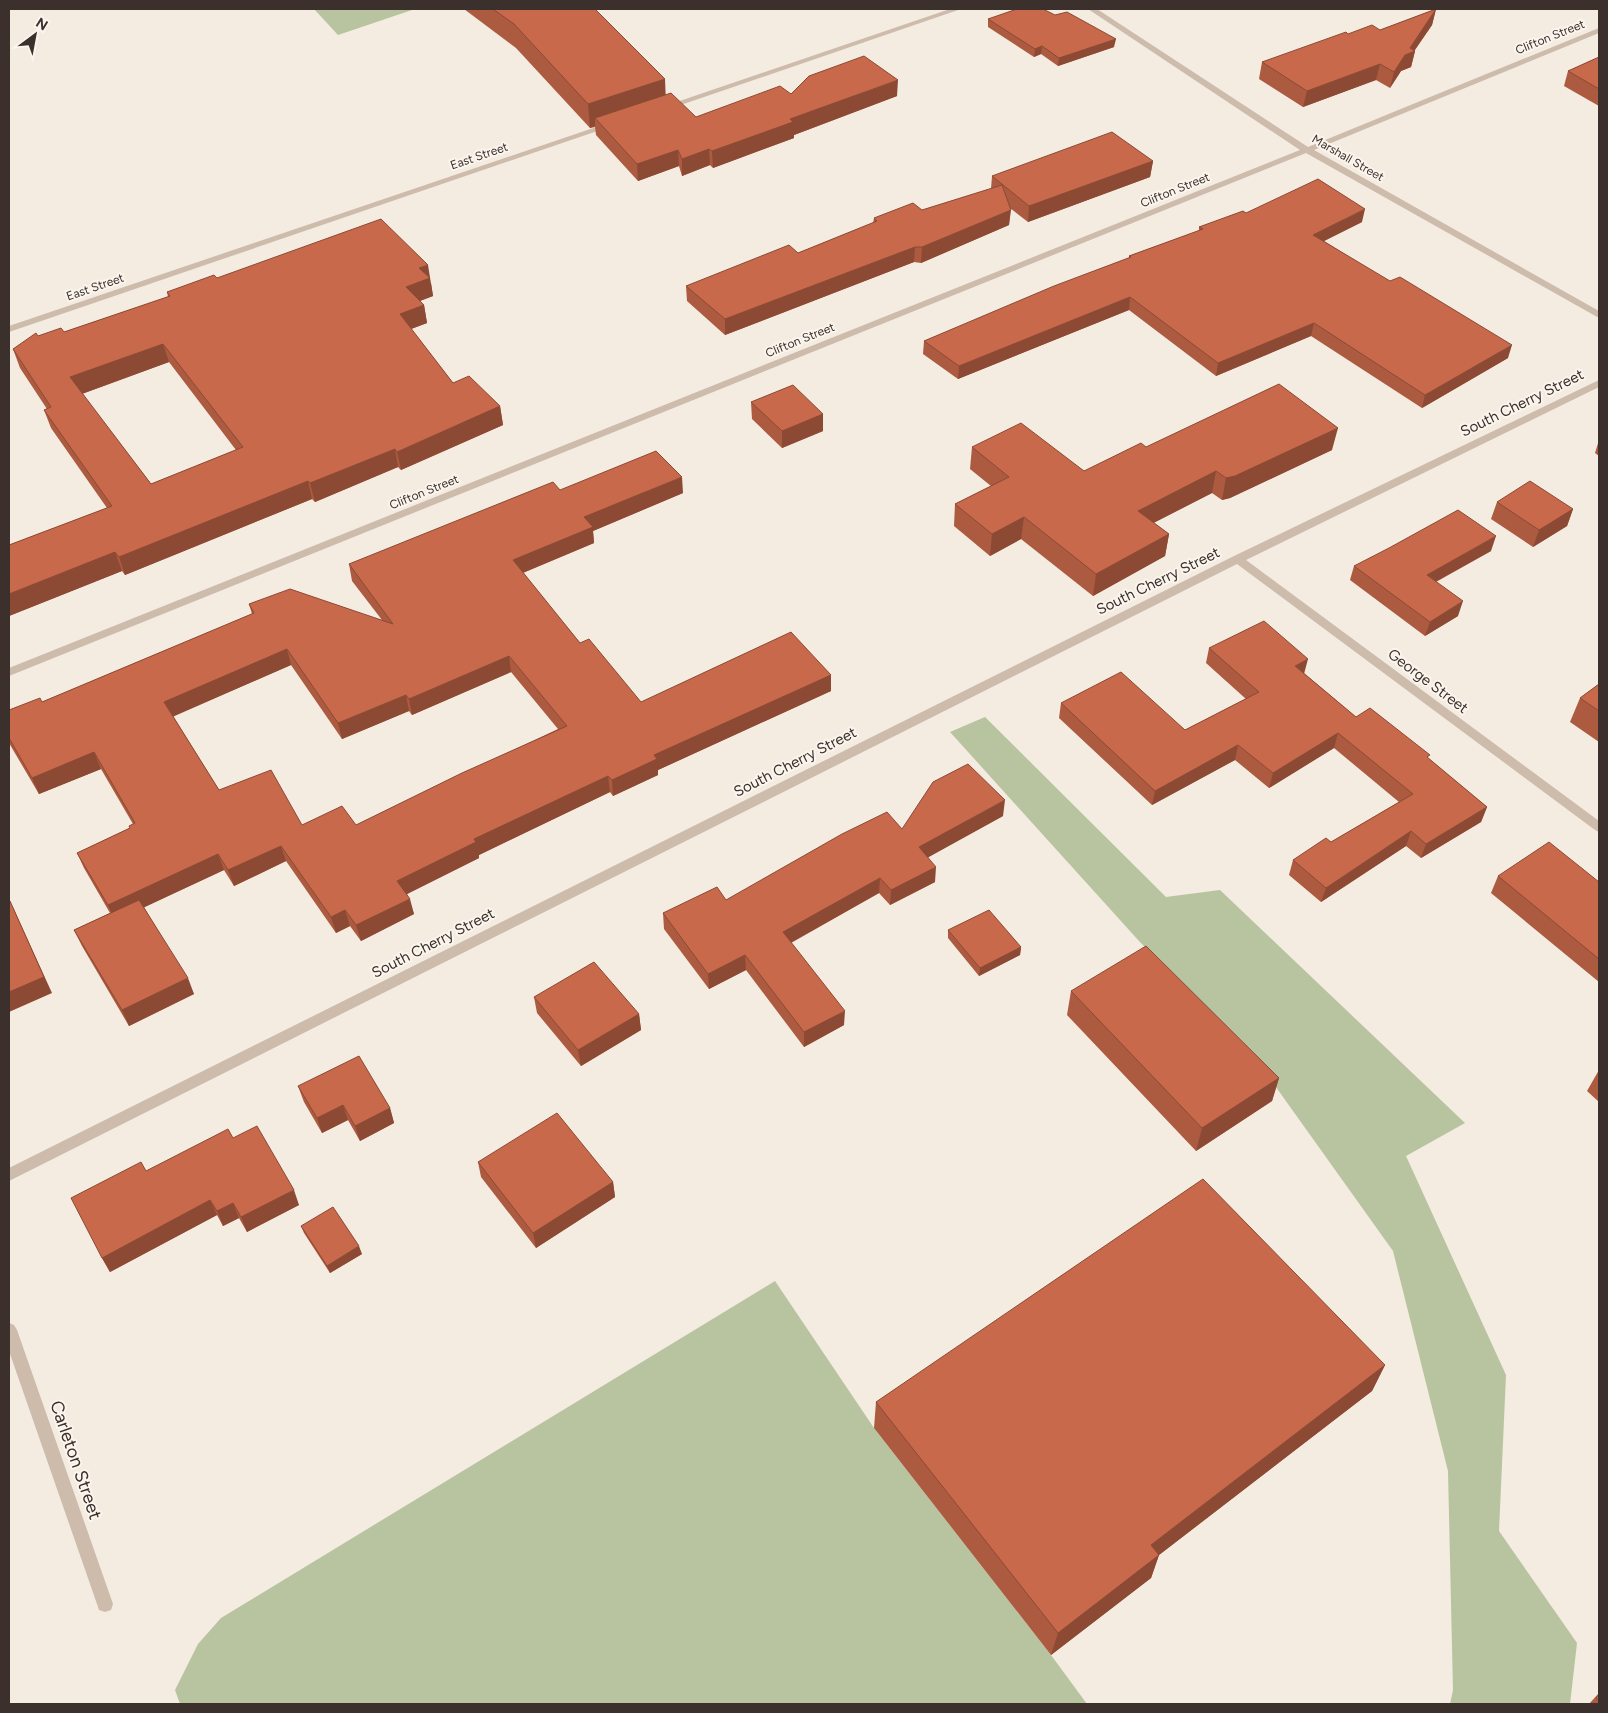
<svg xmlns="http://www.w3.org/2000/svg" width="1608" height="1713" font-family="Figtree,sans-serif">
	<rect width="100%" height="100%" fill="#f4ebe1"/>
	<!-- green -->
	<path fill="#b8c4a0" d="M 314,9 L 415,9 L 338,35 Z
		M 985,717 L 1166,897 L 1220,890 L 1465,1123 L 1406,1156 L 1506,1375 L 1499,1531 L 1577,1643 L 1570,1704 L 1450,1704 L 1453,1690 L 1448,1471 L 1393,1251 L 1263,1069 L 1139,941 L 950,732 Z
		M 775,1281 L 874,1428 L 1051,1655 L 1087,1704 L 180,1704 L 175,1690 L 198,1644 L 221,1618 Z"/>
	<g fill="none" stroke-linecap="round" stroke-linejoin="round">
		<!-- minor -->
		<path fill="#cdbbac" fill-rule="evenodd" d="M 950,9 L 961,9 L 669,109 L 662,107 Z
			M 1088,9 L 1097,9 L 1308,147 L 1599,28 L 1599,33 L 1314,150 L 1599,311 L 1599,318 L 1306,153 L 9,676 L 9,668 L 1300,150 Z
			M 608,123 L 615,125 L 9,332 L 9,326 Z
			M 1599,380 L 1599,387 L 1246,560 L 1599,821 L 1599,832 L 1595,830 L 1237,564 L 9,1181 L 9,1168 L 1234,556 Z
			M 9,1323 L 14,1325 L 17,1330 L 113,1604 L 111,1610 L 105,1612 L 99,1610 L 97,1604 L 9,1351 Z"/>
	</g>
	<!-- wall -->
	<path fill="#ac5a40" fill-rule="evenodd" d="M 464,9 L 595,9 L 665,95 L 696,117 L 791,94 L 897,96 L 794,135 L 794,138 L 713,168 L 710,165 L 682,176 L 679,166 L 638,181 L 596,135 L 595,127 L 590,128 L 516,48 Z
		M 1436,9 L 1432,25 L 1415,50 L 1415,51 L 1411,67 L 1401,71 L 1390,88 L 1376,80 L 1303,107 L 1259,79 L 1262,62 L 1348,34 L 1380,30 Z
		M 1055,15 L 1114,47 L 1058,66 L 1041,54 L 1034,57 L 988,27 L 988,19 Z
		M 1599,57 L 1599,106 L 1564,86 L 1568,71 Z
		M 1153,161 L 1150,177 L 1028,222 L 1010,208 L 1009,225 L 921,263 L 914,262 L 725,335 L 687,301 L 686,286 L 798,253 L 873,223 L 874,218 L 922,210 L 991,189 L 992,176 Z
		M 1246,213 L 1362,222 L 1324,241 L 1508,358 L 1422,408 L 1311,336 L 1216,376 L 1129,310 L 958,379 L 923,354 L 924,341 L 1129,258 L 1129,256 L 1199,231 L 1199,227 Z
		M 217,278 L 431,283 L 433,296 L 420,301 L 424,305 L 427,323 L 411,329 L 453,383 L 500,406 L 503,425 L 401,470 L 398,467 L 315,502 L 312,499 L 125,575 L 122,571 L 9,616 L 9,545 L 107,508 L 51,428 L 44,410 L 47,409 L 20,368 L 13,349 L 38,336 L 64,332 L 168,297 L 167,292 ZM 169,362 L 236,450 L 151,484 L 82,394 Z
		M 751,402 L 823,414 L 823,431 L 782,448 L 752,419 Z
		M 1599,440 L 1599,456 L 1595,453 Z
		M 972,447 L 1084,471 L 1146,447 L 1332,450 L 1230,498 L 1222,500 L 1212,493 L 1153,523 L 1169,534 L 1165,556 L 1093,596 L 1021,539 L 990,556 L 954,526 L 955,504 L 991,486 L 970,469 Z
		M 560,490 L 683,493 L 593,531 L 594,543 L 523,573 L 580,643 L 641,702 L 831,675 L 831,691 L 658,770 L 658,775 L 613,796 L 610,792 L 479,855 L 479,858 L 407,894 L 414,914 L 361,941 L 350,926 L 336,933 L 286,861 L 234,886 L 224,870 L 144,907 L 194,994 L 129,1026 L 82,946 L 74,930 L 110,913 L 84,868 L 77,853 L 130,828 L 133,824 L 101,769 L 39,794 L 9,743 L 9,710 L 42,702 L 252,614 L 249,604 L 382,620 L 352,581 L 349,564 ZM 291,665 L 342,739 L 409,711 L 412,715 L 511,672 L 558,729 L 356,825 L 302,825 L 219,790 L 173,716 Z
		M 1497,502 L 1573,509 L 1567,526 L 1533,547 L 1491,519 Z
		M 1491,551 L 1436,582 L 1458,616 L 1425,636 L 1350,580 L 1354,566 Z
		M 1209,648 L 1305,674 L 1356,717 L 1429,759 L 1487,807 L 1481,822 L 1421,858 L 1406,846 L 1321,902 L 1289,875 L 1293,860 L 1331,842 L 1399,802 L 1334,748 L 1269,788 L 1235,760 L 1152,805 L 1059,718 L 1061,703 L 1185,730 L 1246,699 L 1206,663 Z
		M 1599,684 L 1599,742 L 1570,722 L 1580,698 Z
		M 1003,816 L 928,857 L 935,882 L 890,905 L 879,893 L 791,943 L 844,1025 L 804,1047 L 746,970 L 709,989 L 664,929 L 663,913 L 726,900 L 902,829 Z
		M 1498,876 L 1599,882 L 1599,982 L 1491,893 Z
		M 948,930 L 1021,947 L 1020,955 L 979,976 L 948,938 Z
		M 1071,991 L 1279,1078 L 1272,1101 L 1196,1151 L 1067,1015 Z
		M 534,997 L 639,1014 L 641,1030 L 581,1066 L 537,1013 Z
		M 1599,1070 L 1599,1102 L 1587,1091 Z
		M 298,1086 L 390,1108 L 394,1123 L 360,1141 L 348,1120 L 322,1133 L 304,1102 Z
		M 233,1138 L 299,1205 L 247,1232 L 239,1218 L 223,1226 L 217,1215 L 110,1272 L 102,1258 L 146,1171 Z
		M 478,1162 L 613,1182 L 615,1197 L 536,1248 L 481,1177 Z
		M 301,1226 L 362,1254 L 330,1273 L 304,1233 Z
		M 1385,1365 L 1372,1391 L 1159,1555 L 1151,1578 L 1051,1655 L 874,1428 L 876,1402 Z
		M 1599,1693 L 1599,1704 L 1589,1704 Z"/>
	<!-- shaded-wall -->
	<path fill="#8c4a34" d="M 1436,9 L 1432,25 L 1414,51 L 1415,51 L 1411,67 L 1401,71 L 1390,88 L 1394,72 Z
		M 1116,39 L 1114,47 L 1058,66 L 1059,58 Z
		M 1042,46 L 1041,54 L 1034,57 L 1035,49 Z
		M 1380,64 L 1376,80 L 1303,107 L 1307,91 Z
		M 665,79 L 666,103 L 595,118 L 595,126 L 590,128 L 588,104 Z
		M 898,80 L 897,96 L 794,135 L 794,138 L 713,168 L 712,151 L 790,119 Z
		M 709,149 L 710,165 L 682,176 L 682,159 Z
		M 678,150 L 679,166 L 638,181 L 637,164 Z
		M 1153,161 L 1150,177 L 1028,222 L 1029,206 Z
		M 1365,209 L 1362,222 L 1310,248 L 1313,235 Z
		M 1011,210 L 1009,225 L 921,263 L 922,247 Z
		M 915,247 L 914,262 L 725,335 L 725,319 Z
		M 428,265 L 433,296 L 409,305 L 406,287 L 419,268 Z
		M 1130,297 L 1129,310 L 958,379 L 959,366 Z
		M 424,305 L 427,323 L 403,332 L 400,314 Z
		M 1314,323 L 1311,336 L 1216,376 L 1218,363 Z
		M 163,344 L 169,362 L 76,396 L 70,377 Z
		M 1512,345 L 1508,358 L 1422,408 L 1425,395 Z
		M 500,406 L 503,425 L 401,470 L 397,452 Z
		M 823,414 L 823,431 L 782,448 L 782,431 Z
		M 1338,428 L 1332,450 L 1230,498 L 1222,500 L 1226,478 Z
		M 395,449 L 398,467 L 315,502 L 310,483 Z
		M 1216,471 L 1212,493 L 1134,533 L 1138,511 Z
		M 682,477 L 683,493 L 593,531 L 594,543 L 515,576 L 513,560 L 584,517 Z
		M 308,481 L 312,499 L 125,575 L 119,557 Z
		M 1573,509 L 1567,526 L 1533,547 L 1539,530 Z
		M 1024,517 L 1021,539 L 990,556 L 992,534 Z
		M 1169,534 L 1165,556 L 1093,596 L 1096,574 Z
		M 1496,536 L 1491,551 L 1422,589 L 1427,575 Z
		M 115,552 L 122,571 L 9,616 L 9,594 Z
		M 1463,601 L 1458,616 L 1425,636 L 1430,622 Z
		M 287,649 L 291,665 L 170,718 L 164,702 Z
		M 509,656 L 511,672 L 412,715 L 409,699 Z
		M 1308,659 L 1304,674 L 1295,666 Z
		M 831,675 L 831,691 L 658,770 L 658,775 L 613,796 L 612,780 L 654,755 Z
		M 406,695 L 409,711 L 342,739 L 338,723 Z
		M 1338,733 L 1334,748 L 1269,788 L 1273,773 Z
		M 1238,745 L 1235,760 L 1152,805 L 1155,791 Z
		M 94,752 L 101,769 L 39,794 L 32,778 Z
		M 608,776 L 610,792 L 479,855 L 479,858 L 401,897 L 397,881 L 474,839 Z
		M 1005,800 L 1003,816 L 918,863 L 919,847 Z
		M 1487,807 L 1481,822 L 1421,858 L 1426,844 Z
		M 1411,831 L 1406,846 L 1321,902 L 1326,888 Z
		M 281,846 L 286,861 L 234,886 L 228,870 Z
		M 218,854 L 224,870 L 115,921 L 108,905 Z
		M 936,867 L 935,882 L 890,905 L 891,890 Z
		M 880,878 L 879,893 L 783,947 L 783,932 Z
		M 410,899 L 414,914 L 361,941 L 356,925 Z
		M 10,901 L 52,993 L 9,1012 L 9,992 Z
		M 345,910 L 350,926 L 336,933 L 331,917 Z
		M 1021,947 L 1020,955 L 979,976 L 980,968 Z
		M 745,955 L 746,970 L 709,989 L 708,974 Z
		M 188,978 L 194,994 L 129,1026 L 122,1010 Z
		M 845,1011 L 844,1025 L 804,1047 L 804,1032 Z
		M 639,1014 L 641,1030 L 581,1066 L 578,1050 Z
		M 1279,1078 L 1272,1101 L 1196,1151 L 1202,1128 Z
		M 343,1105 L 348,1120 L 322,1133 L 317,1118 Z
		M 390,1108 L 394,1123 L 360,1141 L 355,1126 Z
		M 613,1182 L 615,1197 L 536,1248 L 533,1233 Z
		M 294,1190 L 299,1205 L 247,1232 L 241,1217 Z
		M 210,1200 L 217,1215 L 110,1272 L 102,1258 Z
		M 233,1203 L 239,1218 L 223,1226 L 217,1211 Z
		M 359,1246 L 362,1254 L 330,1273 L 327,1266 Z
		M 1385,1365 L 1372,1391 L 1159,1555 L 1151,1578 L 1051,1655 L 1058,1633 L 1151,1545 Z"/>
	<!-- building -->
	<path fill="#c8694b" stroke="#8c4a34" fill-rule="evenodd" d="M 493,9 L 595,9 L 665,79 L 588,104 L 514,24 Z
		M 1017,9 L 1043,9 L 1055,15 L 1067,12 L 1116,39 L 1059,58 L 1042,46 L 1035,49 L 988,19 Z
		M 1436,9 L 1410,48 L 1415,51 L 1405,55 L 1394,72 L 1380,64 L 1307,91 L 1262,62 L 1346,32 L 1348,34 L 1372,25 L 1380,30 Z
		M 864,56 L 898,80 L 790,119 L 793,122 L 712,151 L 709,149 L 682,159 L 678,150 L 637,164 L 595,118 L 671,93 L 696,117 L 780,86 L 791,94 L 809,76 Z
		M 1599,57 L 1599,89 L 1568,71 Z
		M 1112,132 L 1153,161 L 1029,206 L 992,176 Z
		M 1318,179 L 1365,209 L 1313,235 L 1390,281 L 1400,277 L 1512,345 L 1425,395 L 1314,323 L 1218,363 L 1130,297 L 959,366 L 924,341 L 1054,286 L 1131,257 L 1129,256 L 1203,229 L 1199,227 L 1243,211 L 1246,213 Z
		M 1002,185 L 1011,210 L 922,247 L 915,247 L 725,319 L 686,286 L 789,245 L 798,253 L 877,221 L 874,218 L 913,203 L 922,210 Z
		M 381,219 L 428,265 L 419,268 L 430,278 L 406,287 L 424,305 L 400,314 L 453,383 L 469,376 L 500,406 L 397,452 L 395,449 L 310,483 L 308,481 L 119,557 L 115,552 L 9,594 L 9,545 L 112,506 L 44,410 L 51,407 L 13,349 L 36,333 L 38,336 L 61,328 L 64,332 L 170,296 L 167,292 L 214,275 L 217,278 ZM 163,344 L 243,447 L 151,484 L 70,377 Z
		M 1279,384 L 1338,428 L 1235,476 L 1226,478 L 1216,471 L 1138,511 L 1169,534 L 1096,574 L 1024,517 L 992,534 L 955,504 L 1009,477 L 972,447 L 1021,423 L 1084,471 L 1141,443 L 1146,447 Z
		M 793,385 L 823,414 L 782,431 L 751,402 Z
		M 656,451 L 682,477 L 584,517 L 593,527 L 513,560 L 580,643 L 589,639 L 641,702 L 791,632 L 831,675 L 654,755 L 657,759 L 612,780 L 608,776 L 474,839 L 476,842 L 397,881 L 410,899 L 356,925 L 345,910 L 331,917 L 281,846 L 228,870 L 218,854 L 108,905 L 77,853 L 130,828 L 129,826 L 135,823 L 94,752 L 32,778 L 9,738 L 9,710 L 40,698 L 42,702 L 254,613 L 249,604 L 290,589 L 393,624 L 349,564 L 553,482 L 560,490 ZM 287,649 L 338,723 L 406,695 L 409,699 L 509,656 L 567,726 L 462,773 L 356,825 L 342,806 L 302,825 L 271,770 L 219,790 L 164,702 Z
		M 1530,481 L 1573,509 L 1539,530 L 1497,502 Z
		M 1458,510 L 1496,536 L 1427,575 L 1463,601 L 1430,622 L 1354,566 L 1389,548 Z
		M 1264,621 L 1308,659 L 1295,666 L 1356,717 L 1370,708 L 1430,755 L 1427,757 L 1487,807 L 1426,844 L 1411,831 L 1326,888 L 1293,860 L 1326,838 L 1331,842 L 1413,794 L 1338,733 L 1273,773 L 1238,745 L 1155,791 L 1061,703 L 1121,672 L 1185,730 L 1259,692 L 1209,648 Z
		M 1599,684 L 1599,711 L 1580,698 Z
		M 968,764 L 1005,800 L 919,847 L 936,867 L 891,890 L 880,878 L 783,932 L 845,1011 L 804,1032 L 745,955 L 708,974 L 663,913 L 717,887 L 726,900 L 842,834 L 887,812 L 902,829 L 933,782 Z
		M 1549,842 L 1599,882 L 1599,959 L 1498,876 Z
		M 139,900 L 188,978 L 122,1010 L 74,930 Z
		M 10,901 L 44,977 L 9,992 L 9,902 Z
		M 989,910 L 1021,947 L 980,968 L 948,930 Z
		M 1146,946 L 1279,1078 L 1202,1128 L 1071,991 Z
		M 594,962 L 639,1014 L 578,1050 L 534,997 Z
		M 359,1056 L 390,1108 L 355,1126 L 343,1105 L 317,1118 L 298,1086 Z
		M 557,1113 L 613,1182 L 533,1233 L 478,1162 Z
		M 257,1126 L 294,1190 L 241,1217 L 233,1203 L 217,1211 L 210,1200 L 102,1258 L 71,1198 L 141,1162 L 146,1171 L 228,1129 L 233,1138 Z
		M 1203,1179 L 1385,1365 L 1151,1545 L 1159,1555 L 1058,1633 L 876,1402 Z
		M 333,1207 L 359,1246 L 327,1266 L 301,1226 Z
		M 1599,1694 L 1599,1700 L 1596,1698 Z"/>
	<g text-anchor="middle" stroke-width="4" stroke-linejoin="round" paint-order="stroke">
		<!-- far-street labels -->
		<g font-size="12" fill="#3b302b" stroke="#fbf5ee">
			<text transform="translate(1550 37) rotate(-22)" y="4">Clifton Street</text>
			<text transform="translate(479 156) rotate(-19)" y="4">East Street</text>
			<text transform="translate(1348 158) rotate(30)" y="4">Marshall Street</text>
			<text transform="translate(1175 190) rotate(-22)" y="4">Clifton Street</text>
			<text transform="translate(95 287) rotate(-19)" y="4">East Street</text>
			<text transform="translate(800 340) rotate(-22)" y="4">Clifton Street</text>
			<text transform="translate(424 492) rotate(-22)" y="4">Clifton Street</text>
		</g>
		<!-- street labels -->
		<g font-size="15" fill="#3b302b" stroke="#fbf5ee">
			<text transform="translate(1522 403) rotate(-26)" y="5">South Cherry Street</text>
			<text transform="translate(1158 581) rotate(-26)" y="5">South Cherry Street</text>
			<text transform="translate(1428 681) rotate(37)" y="5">George Street</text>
			<text transform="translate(795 762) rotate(-27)" y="5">South Cherry Street</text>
			<text transform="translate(433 943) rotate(-27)" y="5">South Cherry Street</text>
		</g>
		<!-- near-street labels -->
		<g font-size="18" fill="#3b302b" stroke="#fbf5ee">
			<text transform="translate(76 1460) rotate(71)" y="6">Carleton Street</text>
		</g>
	</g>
	<!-- border -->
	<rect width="1608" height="1713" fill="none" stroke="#3b302b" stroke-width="20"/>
	<!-- north arrow -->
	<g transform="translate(35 35) rotate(32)" stroke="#fbf5ee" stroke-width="4" paint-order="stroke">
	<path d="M0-4L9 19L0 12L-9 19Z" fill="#3b302b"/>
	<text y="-8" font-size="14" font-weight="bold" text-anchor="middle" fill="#3b302b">N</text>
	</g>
</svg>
